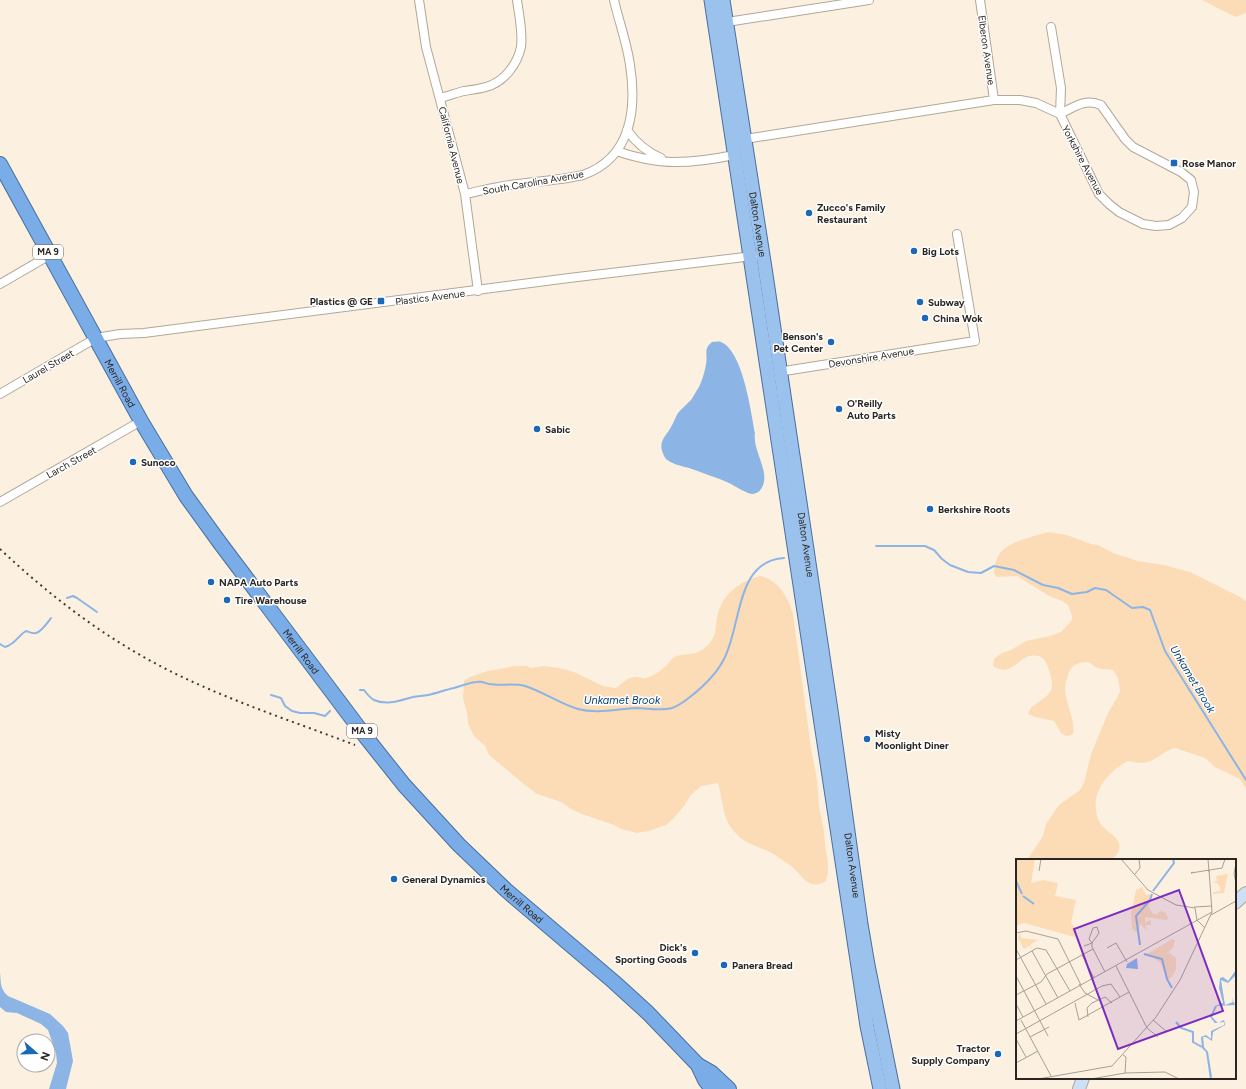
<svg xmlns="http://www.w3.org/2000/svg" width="1246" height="1089" font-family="Figtree,sans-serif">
	<rect width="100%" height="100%" fill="#fcf0e1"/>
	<!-- green -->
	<path fill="#fbdcb7" d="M 1202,0 L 1246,0 L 1246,13 L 1235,17 Z
		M 1048,532 L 1067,535 L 1091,544 L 1098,545 L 1113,553 L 1138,561 L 1164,565 L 1190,572 L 1242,598 L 1246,601 L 1246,789 L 1240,779 L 1215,767 L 1205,758 L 1175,748 C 1165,750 1157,760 1147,762 C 1141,764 1134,762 1128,761 C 1106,772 1088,796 1099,821 C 1103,832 1123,836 1119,850 C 1118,855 1113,858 1109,860 L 1027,860 L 1043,836 L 1046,824 L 1059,805 L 1080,790 L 1084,783 L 1091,754 L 1109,711 L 1117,698 L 1120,691 L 1118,678 L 1113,670 C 1108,669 1102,670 1097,668 C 1093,666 1092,663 1087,662 C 1079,662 1072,665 1069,672 C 1067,677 1065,685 1065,690 C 1065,701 1078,727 1072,735 L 1066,736 L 1061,733 L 1054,721 L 1035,717 L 1028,714 C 1031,701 1053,700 1052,684 C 1052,679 1049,672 1048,667 C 1046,661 1043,657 1038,656 C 1024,653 1019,665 1008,669 C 1003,671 998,669 993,666 L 994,659 L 1002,653 L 1011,650 L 1026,641 L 1050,636 L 1061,632 L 1072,620 L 1072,616 L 1068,605 L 1062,601 L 1049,596 L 1017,576 L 997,577 L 994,574 C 994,566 996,558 1001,552 C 1008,542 1036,536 1048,532 Z
		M 761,576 C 779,581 788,597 793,614 L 811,748 L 817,780 L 819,806 L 824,831 L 825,845 L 828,863 L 828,873 L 826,881 C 821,884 817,885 812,884 C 803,881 798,871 791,866 C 784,861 777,856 770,852 C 755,845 744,844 733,830 C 722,817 723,799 718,783 L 701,786 L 690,796 L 684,806 L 673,819 L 666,825 L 649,831 L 637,833 L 621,829 L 614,825 L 582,814 L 571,809 L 561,802 L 537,794 L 525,785 L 489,755 L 485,746 L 474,736 L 468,724 L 467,713 L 463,698 L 464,681 L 470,677 L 488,671 L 515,666 L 526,666 L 531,668 L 544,666 L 559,668 L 574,672 L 603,686 L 616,688 C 621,684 627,678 634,677 C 638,676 643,679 646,678 C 654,676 662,670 667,665 C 669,663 671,659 673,658 C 678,654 685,655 691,654 C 698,653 704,649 709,644 C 717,635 715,627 717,618 C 721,595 739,581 761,576 Z"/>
	<!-- water -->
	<path fill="#8cb5e5" d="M 712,342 C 715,342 719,341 721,342 C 743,351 751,412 755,433 C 752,451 772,473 761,489 C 759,492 757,493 753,494 C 747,494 735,486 729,483 C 716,477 702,473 689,468 C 681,466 672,464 666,459 C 664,457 663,453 662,451 C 659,440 667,435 671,427 C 674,422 675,418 678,413 C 682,408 687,404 691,400 C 694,396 696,391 699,387 C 702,381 705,371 706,364 C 708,354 703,349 712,342 Z
		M 0,973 C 1,983 0,989 8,996 L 50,1014 L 63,1026 L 68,1033 L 73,1061 L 66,1089 L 49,1089 L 57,1063 L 56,1053 L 48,1030 L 41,1024 L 17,1013 L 6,1012 L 0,1007 Z"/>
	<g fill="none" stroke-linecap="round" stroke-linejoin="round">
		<!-- stream -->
		<path stroke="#8cb5e5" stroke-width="2" d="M 876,546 L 925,546 L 934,550 L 942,559 L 950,565 L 968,572 L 981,573 L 994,566 L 1014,570 L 1043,585 L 1058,588 L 1072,594 L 1087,592 L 1095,588 L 1106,590 L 1132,608 L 1143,607 L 1150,610 L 1165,651 L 1246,780
			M 67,598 L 73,596 L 77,598 L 97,612
			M 0,644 L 5,647 C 17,643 17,636 26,631 C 29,632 33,634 36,633 C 42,631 48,622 51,618
			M 360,690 L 364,690 C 367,694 370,698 374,700 C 387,706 401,700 413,697 C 418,696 423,696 428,695 C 437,693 445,690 454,688 C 461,686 471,682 477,682 C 481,681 485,683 489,684 C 501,686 514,683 525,686 C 544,692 560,704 578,709 C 596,714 617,709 636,708 C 647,708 661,711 672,708 C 678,706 685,701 690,697 C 704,686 716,675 724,659 C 742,625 735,561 784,558
			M 271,695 L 281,698 L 285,706 L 292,711 L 300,713 L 314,713 L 325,716 L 330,711"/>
		<defs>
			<path id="minor" d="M 419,0 L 426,47 L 465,194 L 478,291
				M 980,0 L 994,100
				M 727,22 L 869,0
				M 440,98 C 448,96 456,93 464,91 C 471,90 479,89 486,87 C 504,82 517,65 521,47 C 523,32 519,15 517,0
				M 627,130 C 636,143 647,152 661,158
				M 745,139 L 994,100 L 1020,100 L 1036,103 L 1060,114 L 1099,194 L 1109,204 L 1119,212 L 1143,224 L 1156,226 L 1169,225 L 1182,218 L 1192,207 L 1194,192 L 1191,180 L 1181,172 L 1133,147 L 1125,139 L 1101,105 C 1085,98 1074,107 1060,114 L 1061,88 L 1051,27
				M 617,151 C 633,157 657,162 675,162 C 695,162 715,159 734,155
				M 465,194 C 480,191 495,187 510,185 C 529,182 548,181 568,178 C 572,177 578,176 583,175 C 631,158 637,110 630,65 C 627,43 619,22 614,0
				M 0,284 L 50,255
				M 778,372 L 975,341 L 957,234
				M 0,394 L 96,338 L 120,334 L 144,333 L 569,278 L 753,256
				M 0,502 L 141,421"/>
			<path id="secondary" d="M 1235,903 L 1246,893
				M 1079,1089 L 1083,1078"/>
			<g id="primary">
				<path d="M 711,0 L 867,1026 L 880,1089"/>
				<path id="s1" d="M 723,0 L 765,268 L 831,710 L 861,924 L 868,965 L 893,1089"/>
			</g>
			<g id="trunk">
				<path id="s2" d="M 0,164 L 141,421 L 186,496 L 220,543 L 365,736 L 404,785 L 459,845 L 506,890 L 614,982 L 648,1013 L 698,1065 L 705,1080 L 712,1089"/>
				<path d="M 698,1065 L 712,1073 L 729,1089"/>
			</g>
		</defs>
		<!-- minor casing -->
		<use href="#minor" stroke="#b2a799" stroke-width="10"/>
		<!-- secondary casing -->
		<use href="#secondary" stroke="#b2a799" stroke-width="14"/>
		<!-- primary casing -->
		<use href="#primary" stroke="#48709e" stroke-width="15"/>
		<!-- trunk casing -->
		<use href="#trunk" stroke="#48709e" stroke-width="16"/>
		<!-- minor -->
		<use href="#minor" stroke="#fff" stroke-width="8"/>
		<!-- secondary -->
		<use href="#secondary" stroke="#cde0f6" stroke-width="12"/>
		<!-- primary -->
		<use href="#primary" stroke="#9bc1ed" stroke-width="13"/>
		<!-- trunk -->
		<use href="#trunk" stroke="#7aace7" stroke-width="14"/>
		<!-- rail -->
		<path stroke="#413b35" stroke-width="2" stroke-dasharray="2 4" stroke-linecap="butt" d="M 0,549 C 50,596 105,638 166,669 C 227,700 292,721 355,745"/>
	</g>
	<!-- markers -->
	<g fill="#1a68b7" stroke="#fff" stroke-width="1.5">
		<rect x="1170" y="159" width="8" height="8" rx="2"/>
		<circle cx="809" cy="213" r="4"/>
		<circle cx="914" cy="251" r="4"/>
		<rect x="377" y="297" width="8" height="8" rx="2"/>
		<circle cx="920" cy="302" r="4"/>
		<circle cx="925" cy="318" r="4"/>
		<circle cx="831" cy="342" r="4"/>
		<circle cx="839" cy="409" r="4"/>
		<circle cx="537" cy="429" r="4"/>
		<circle cx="133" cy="462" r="4"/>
		<circle cx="930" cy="509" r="4"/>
		<circle cx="211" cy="582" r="4"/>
		<circle cx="227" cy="600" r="4"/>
		<circle cx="867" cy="739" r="4"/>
		<circle cx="394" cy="879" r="4"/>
		<circle cx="695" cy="953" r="4"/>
		<circle cx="724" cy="965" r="4"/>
		<circle cx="998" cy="1054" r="4"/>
	</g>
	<g text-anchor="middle" stroke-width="3" stroke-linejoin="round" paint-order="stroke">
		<!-- shield labels -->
		<g fill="#fff" stroke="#6b6764" stroke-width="1">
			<rect x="33" y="245" width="30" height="14" rx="3"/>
			<rect x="347" y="724" width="30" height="14" rx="3"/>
		</g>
		<g font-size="9" font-weight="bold" fill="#2b2621">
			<text x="48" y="255">MA 9</text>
			<text x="362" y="734">MA 9</text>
		</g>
		<!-- street labels -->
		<g font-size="10" fill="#2b2621" stroke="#fff">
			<text transform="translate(987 50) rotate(82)" y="4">Elberon Avenue</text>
			<text transform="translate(452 145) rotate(76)" y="4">California Avenue</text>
			<text transform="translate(1083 160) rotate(62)" y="4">Yorkshire Avenue</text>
			<text transform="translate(533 182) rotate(-10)" y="4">South Carolina Avenue</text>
			<text dy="4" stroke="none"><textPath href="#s1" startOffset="227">Dalton Avenue</textPath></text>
			<text transform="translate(430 297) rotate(-7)" y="4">Plastics Avenue</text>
			<text transform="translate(871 357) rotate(-9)" y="4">Devonshire Avenue</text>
			<text transform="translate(48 366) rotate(-30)" y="4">Laurel Street</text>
			<text dy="4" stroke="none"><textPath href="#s2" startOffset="250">Merrill Road</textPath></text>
			<text transform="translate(71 462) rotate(-29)" y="4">Larch Street</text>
			<text dy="4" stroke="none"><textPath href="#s1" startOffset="551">Dalton Avenue</textPath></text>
			<text dy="4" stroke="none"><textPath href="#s2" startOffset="574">Merrill Road</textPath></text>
			<text dy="4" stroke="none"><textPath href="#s1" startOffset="875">Dalton Avenue</textPath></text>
			<text dy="4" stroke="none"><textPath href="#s2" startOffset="910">Merrill Road</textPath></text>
		</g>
		<!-- poi labels -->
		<g font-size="10" font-weight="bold" fill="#2b2621" stroke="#fff" text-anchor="start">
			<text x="1182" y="167">Rose Manor</text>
			<text x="817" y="211">Zucco's Family<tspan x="817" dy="12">Restaurant</tspan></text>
			<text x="922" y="255">Big Lots</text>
			<text x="373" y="305" text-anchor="end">Plastics @ GE</text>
			<text x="928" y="306">Subway</text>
			<text x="933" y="322">China Wok</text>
			<text x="823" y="340" text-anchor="end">Benson's<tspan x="823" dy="12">Pet Center</tspan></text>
			<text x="847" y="407">O'Reilly<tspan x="847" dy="12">Auto Parts</tspan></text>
			<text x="545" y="433">Sabic</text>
			<text x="141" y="466">Sunoco</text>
			<text x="938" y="513">Berkshire Roots</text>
			<text x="219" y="586">NAPA Auto Parts</text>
			<text x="235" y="604">Tire Warehouse</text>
			<text x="875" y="737">Misty<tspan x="875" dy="12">Moonlight Diner</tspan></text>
			<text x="402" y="883">General Dynamics</text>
			<text x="687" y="951" text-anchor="end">Dick's<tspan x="687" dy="12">Sporting Goods</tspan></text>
			<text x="732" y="969">Panera Bread</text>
			<text x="990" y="1052" text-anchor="end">Tractor<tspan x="990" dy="12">Supply Company</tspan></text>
		</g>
		<!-- water labels -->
		<g font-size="11" font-style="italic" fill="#04417a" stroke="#fff">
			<text transform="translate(1193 679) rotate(59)" y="4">Unkamet Brook</text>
			<text x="622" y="704">Unkamet Brook</text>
		</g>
	</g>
	<!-- overview -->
	<g transform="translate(1016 859)">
		<rect width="220" height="220" fill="#fcf0e1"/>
		<path d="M 0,0 L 19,0 L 15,24 L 27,21 L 42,24 L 39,37 L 60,41 L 55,64 L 60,70 L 59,78 L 8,64 L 0,67 ZM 212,15 L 208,34 L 197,35 L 197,33 L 204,32 L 204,28 L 201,24 L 195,23 L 201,22 L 200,17 ZM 126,28 L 130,36 L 136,35 L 133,48 L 136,54 L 141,56 L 144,52 L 150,54 L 152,59 L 151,61 L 129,58 L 129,63 L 135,61 L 135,66 L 129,66 L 131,71 L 124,65 L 122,74 L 116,70 L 115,55 L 120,31 ZM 4,73 L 5,79 L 22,81 L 14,86 L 17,90 L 13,87 L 8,90 L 2,79 ZM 156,80 L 159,81 L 157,89 L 152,93 L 160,99 L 160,110 L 156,118 L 151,121 L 145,104 L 131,95 Z" fill="#fbdcb7"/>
		<path d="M 121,99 L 122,110 L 110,109 L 111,105 ZM 220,111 L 220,116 L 212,124 L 205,121 L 209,146 L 217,143 L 216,139 L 219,146 L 201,147 L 196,158 L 202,164 L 208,161 L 209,166 L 197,173 L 196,182 L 190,178 L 187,178 L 188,188 L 192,193 L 196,218 L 194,220 L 190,193 L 186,189 L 185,178 L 190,176 L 195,180 L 195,172 L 208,166 L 208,163 L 199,164 L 194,158 L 199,147 L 207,144 L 203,129 L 204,119 L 207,118 L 212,122 Z" fill="#8cb5e5"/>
		<path fill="none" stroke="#8cb5e5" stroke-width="2" d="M 0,22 L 6,35M 137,32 L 158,4 L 157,0M 7,37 L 18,45M 124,86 L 120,57 L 134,41 L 136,35M 128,95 L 146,100 L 151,120 L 156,129M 160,163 L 165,169 L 177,173 L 177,183 L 186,188"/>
		<path fill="none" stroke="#a89f94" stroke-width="1" d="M 105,0 L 132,31 L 160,46 L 179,49 L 181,61 L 189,69M 192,0 L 193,13M 220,4 L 218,15 L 220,24M 23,12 L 25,0M 177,13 L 175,14 L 206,9 L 209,0M 119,15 L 124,9 L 123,0M 178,48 L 196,47M 195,56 L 220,42M 0,74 L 10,72 L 42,80 L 65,126M 68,87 L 76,84 L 73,80 L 77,69 L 81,68 L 83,74 L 76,84 L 76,88 L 89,113M 91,89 L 100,84 L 111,103M 0,90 L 30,145M 16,92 L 42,139M 66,96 L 78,119M 0,101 L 21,89 L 30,91 L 54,132M 100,107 L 131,169 L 142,178M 0,117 L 32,177M 63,125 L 69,134 L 82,141M 95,125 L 104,138M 0,136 L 25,123 L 31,115 L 77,90M 59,144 L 63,161 L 113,133M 0,145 L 7,158M 72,158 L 71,149 L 76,144 L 89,138 L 96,144M 5,161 L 35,217M 137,161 L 150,172M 0,162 L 196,53M 0,175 L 86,127 L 95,125M 14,178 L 33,168M 0,180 L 10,198M 107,196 L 110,198 L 109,214M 0,204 L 22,192M 22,220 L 96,207 L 140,158 L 164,121 L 196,53 L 193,11M 75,220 L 109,214 L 149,213 L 163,220"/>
		<path fill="#7b2cbf" fill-opacity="0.15" stroke="#7b2cbf" stroke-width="2" d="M 163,31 L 207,152 L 102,190 L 58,70 Z"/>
		<rect width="220" height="220" fill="none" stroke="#2b2621" stroke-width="2"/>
	</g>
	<!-- north arrow -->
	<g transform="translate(36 1053) rotate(110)"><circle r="19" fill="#ffffff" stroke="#aaa8a6"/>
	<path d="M0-3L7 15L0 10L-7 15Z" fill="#1a68b7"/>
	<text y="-6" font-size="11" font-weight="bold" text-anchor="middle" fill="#2b2621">N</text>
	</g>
</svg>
